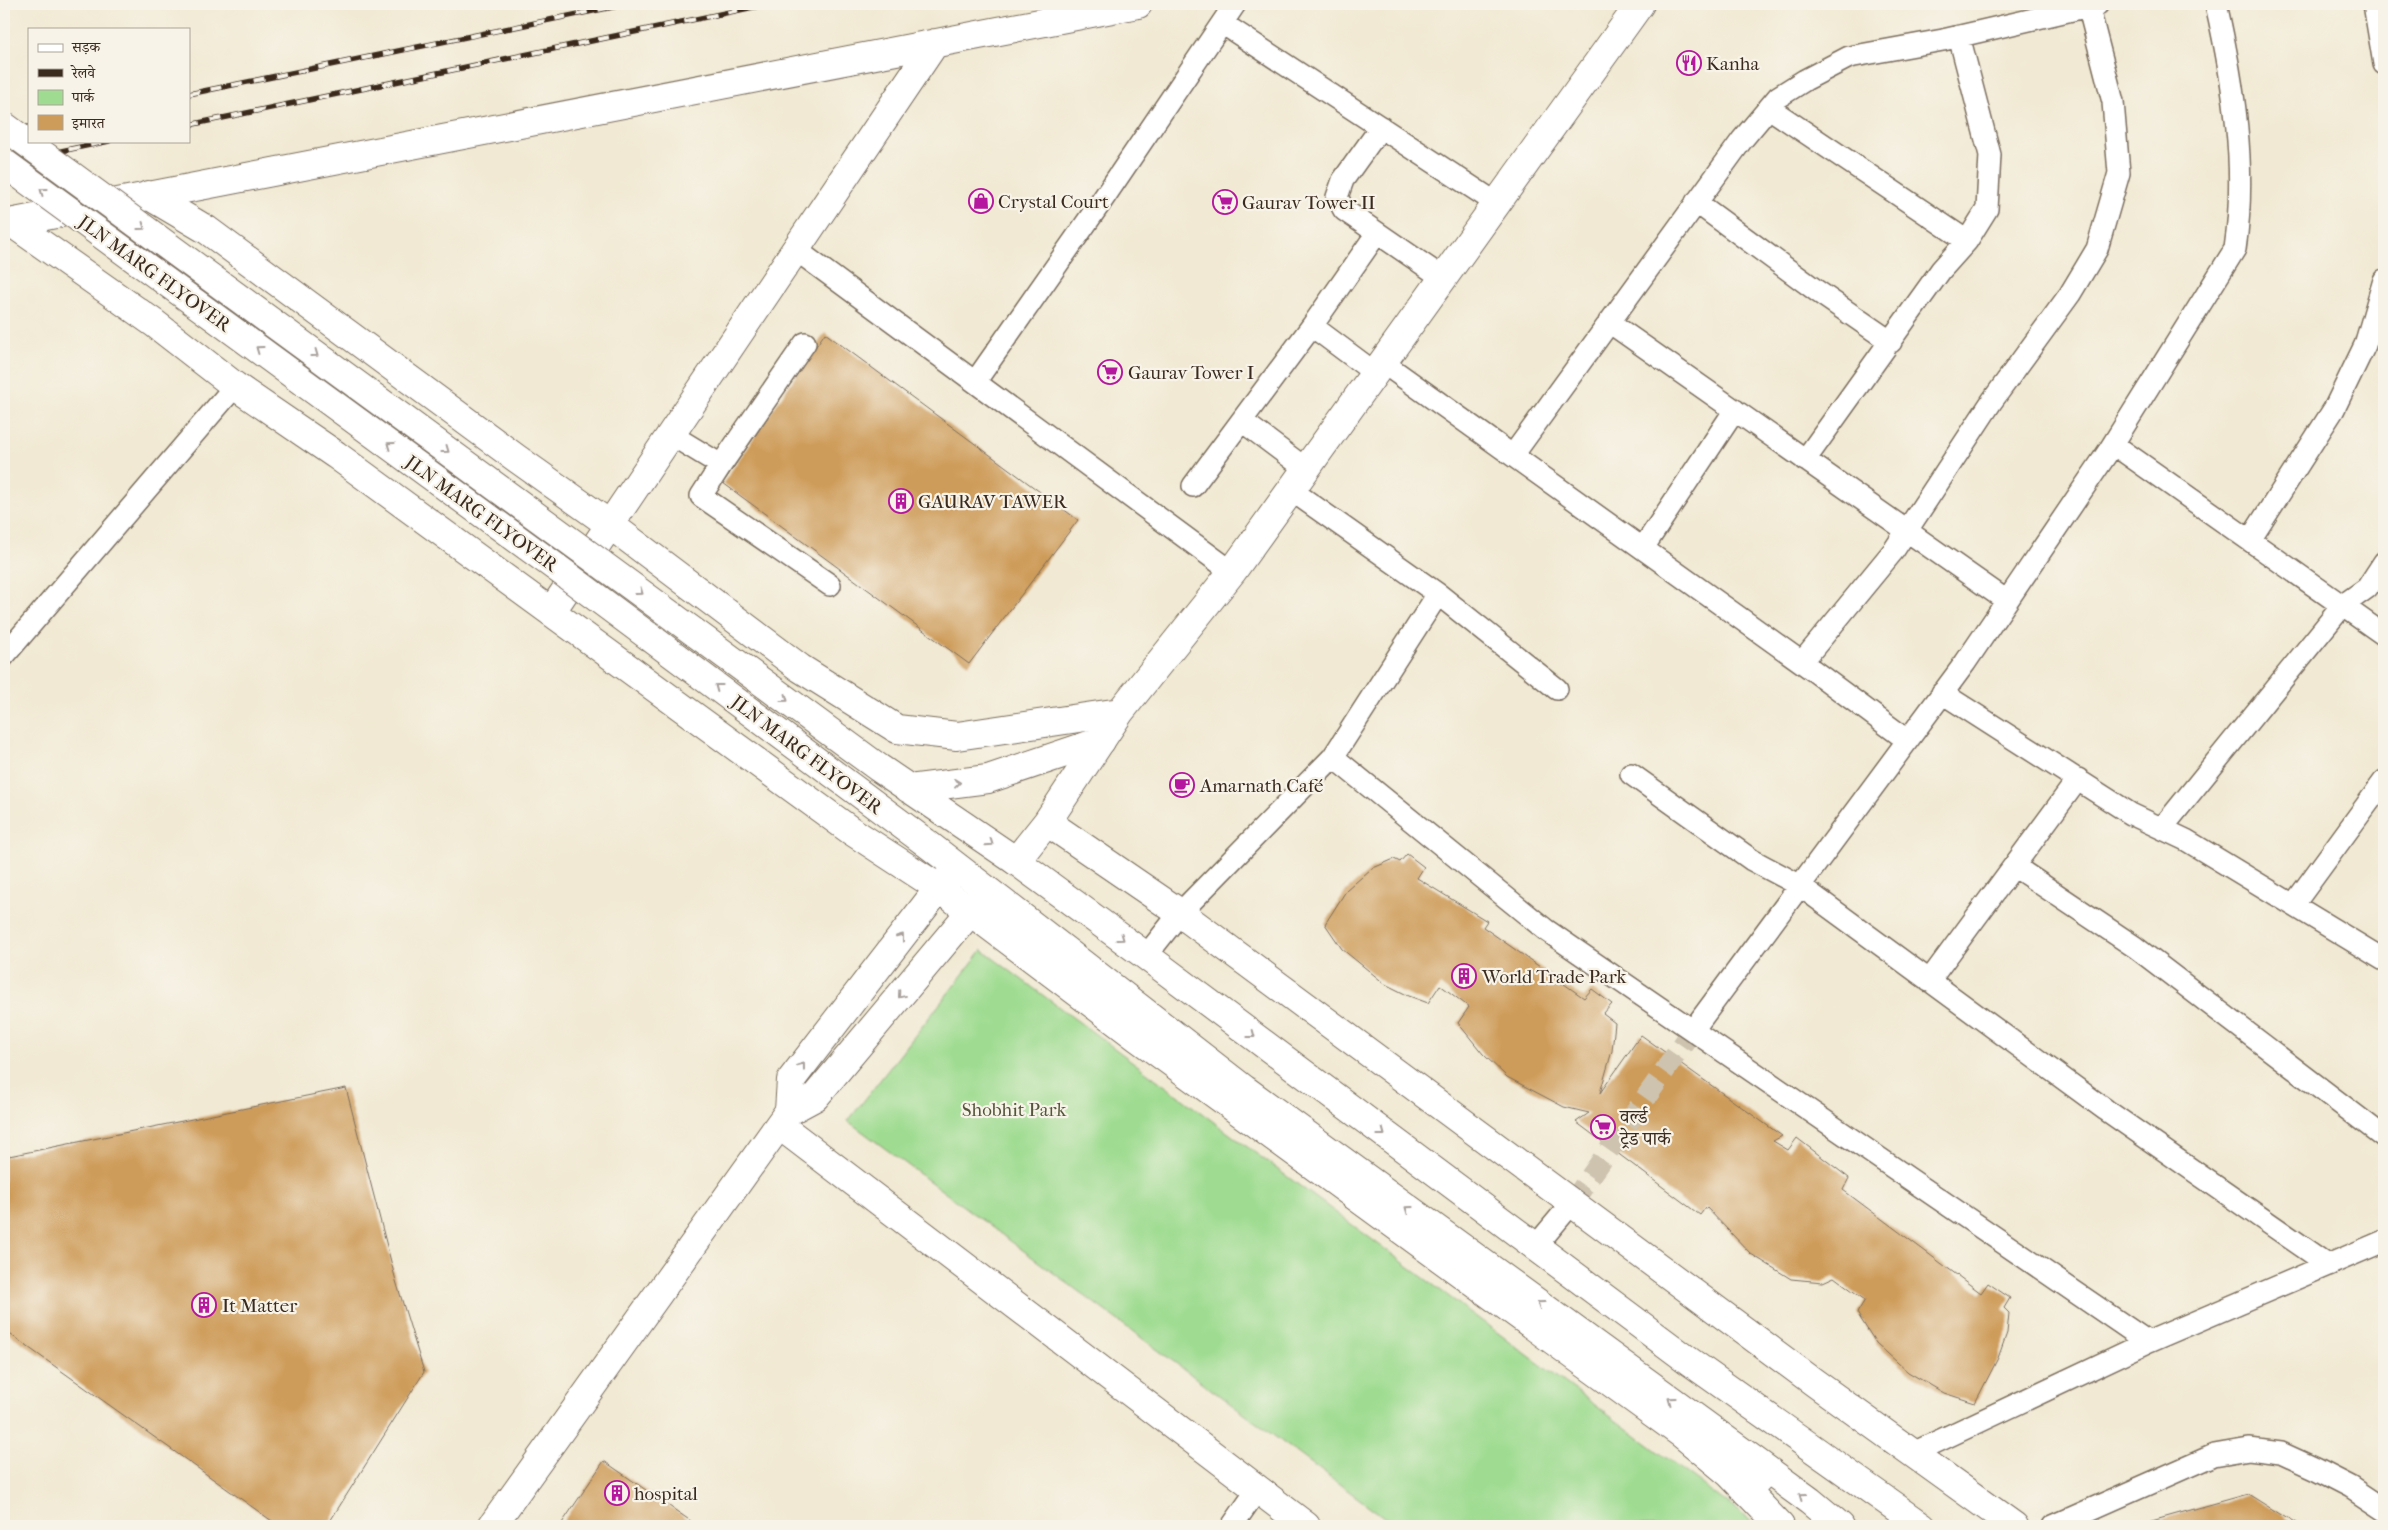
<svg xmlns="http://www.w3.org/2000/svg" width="2388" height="1530" font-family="'IM FELL French Canon','Noto Serif Devanagari',serif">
	<rect width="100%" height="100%" fill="#f7f3e8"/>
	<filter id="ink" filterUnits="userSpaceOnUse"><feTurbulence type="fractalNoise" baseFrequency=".02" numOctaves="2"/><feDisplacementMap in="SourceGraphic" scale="10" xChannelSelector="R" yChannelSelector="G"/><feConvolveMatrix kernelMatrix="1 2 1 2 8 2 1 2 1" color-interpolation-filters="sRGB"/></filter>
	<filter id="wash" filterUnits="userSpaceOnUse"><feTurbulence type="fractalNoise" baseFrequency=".0096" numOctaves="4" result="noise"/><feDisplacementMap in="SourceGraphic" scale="20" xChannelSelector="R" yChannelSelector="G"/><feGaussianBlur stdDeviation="1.12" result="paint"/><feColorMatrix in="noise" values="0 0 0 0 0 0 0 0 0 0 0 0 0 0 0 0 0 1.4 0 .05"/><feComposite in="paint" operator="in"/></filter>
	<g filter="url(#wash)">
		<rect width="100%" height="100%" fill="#f1e9d3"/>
		<!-- green -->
		<path fill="#9fdc91" stroke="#6d8358" d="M 982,950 L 1758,1526 L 1396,1526 L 848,1121 Z"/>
		<g id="blocks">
			<!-- building -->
			<path fill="#ce9c5a" d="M 825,333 L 1078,520 L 969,664 L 723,483 Z
				M 1407,854 L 1424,867 L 1417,878 L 1487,921 L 1483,927 L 1584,998 L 1592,989 L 1612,1004 L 1603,1014 L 1615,1023 L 1612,1051 L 1600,1093 L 1641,1035 L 1782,1136 L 1773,1141 L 1788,1150 L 1797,1138 L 1849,1178 L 1843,1190 L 1981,1293 L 1988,1283 L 2010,1298 L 2004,1308 L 2009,1313 L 2007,1333 L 1998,1358 L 1975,1403 L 1944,1393 L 1908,1372 L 1876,1343 L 1857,1313 L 1865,1300 L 1834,1277 L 1823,1282 L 1791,1279 L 1751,1254 L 1706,1207 L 1700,1215 L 1576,1122 L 1589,1113 L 1564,1107 L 1507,1077 L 1483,1054 L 1458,1023 L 1469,1007 L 1440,985 L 1428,1003 L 1409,996 L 1385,984 L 1342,949 L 1325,924 L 1346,891 L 1371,869 L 1394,859 L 1400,862 Z
				M 346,1088 L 396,1281 L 424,1372 L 327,1526 L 279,1526 L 4,1330 L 4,1157 Z
				M 604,1461 L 698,1526 L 560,1526 Z
				M 2248,1494 L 2299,1526 L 2145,1526 L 2148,1522 Z"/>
		</g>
	</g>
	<g filter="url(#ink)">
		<use href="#blocks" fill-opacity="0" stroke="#7b6d5d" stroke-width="1"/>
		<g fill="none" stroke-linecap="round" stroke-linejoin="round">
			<!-- minor-tunnel -->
			<path stroke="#cdc3af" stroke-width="21" stroke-dasharray="21 11" stroke-linecap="butt" d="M 1572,1203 L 1693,1030"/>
			<defs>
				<path id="minor" d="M 2374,4 L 2384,64
					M 1222,23 L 1496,203
					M 1769,108 L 1967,241
					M 1381,127 L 1343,180 L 1337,197 L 1344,210 L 1443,278
					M 1696,202 L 1817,291 L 1891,342
					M 795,249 L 1232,572
					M 1609,322 L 2007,601
					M 1312,326 L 1375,373
					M 1382,362 L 1814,671 L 1907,740
					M 975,382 L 1101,202 L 1235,4
					M 1242,421 L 1306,469
					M 670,434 L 721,465 L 701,496 L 830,585
					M 2113,444 L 2384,635
					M 1513,455 L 1742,140 L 1778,97 L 1805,80 L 1849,57 L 1943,40 L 2098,4
					M 1805,460 L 1941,270 L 1967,241 L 1987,209 L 1990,155 L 1959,36
					M 721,465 L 805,343
					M 1193,486 L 1312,326 L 1377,233
					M 1291,490 L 1438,594 L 1557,689
					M 2250,540 L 2334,409 L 2365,345 L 2384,280
					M 1643,548 L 1735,410
					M 1438,594 L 1333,757 L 1546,930 L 2148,1342
					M 4,656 L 235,386
					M 1802,662 L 1894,550 L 1992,401 L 2070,294 L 2097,249 L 2119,173 L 2113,102 L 2088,5
					M 1942,693 L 2131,814 L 2186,840 L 2384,960
					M 1631,774 L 1752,860 L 1799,885 L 2106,1110 L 2329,1265
					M 2163,827 L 2343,605 L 2367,588 L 2384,562
					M 2014,866 L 2135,947 L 2384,1137
					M 2294,904 L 2384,781
					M 1146,956 L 1180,913 L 1333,757
					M 1929,981 L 2078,779
					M 1693,1030 L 1965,663 L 2108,452 L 2235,249 C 2247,168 2234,84 2216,4
					M 1535,1247 L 1572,1203
					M 1913,1453 L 2148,1342 L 2384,1241
					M 1232,1526 L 1257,1490
					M 2053,1526 L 2214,1455 L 2249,1449 L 2281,1453 L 2316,1469 L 2351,1487 L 2384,1509"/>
				<path id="tertiary" d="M 148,195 L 207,230 L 516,458 L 609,524 L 800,668 L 897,729 L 957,736 L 1120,712
					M 12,223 L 154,323 L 235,386 L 336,455 L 850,830 L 939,888 L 1138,1038 L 1683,1435 L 1730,1474 L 1780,1526
					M 4,224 L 1138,4
					M 551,612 L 935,43
					M 1047,822 L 1180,913 L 1815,1383 L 2014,1526
					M 1016,861 L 1047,822 L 1120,712 L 1232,572 L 1640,4
					M 789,1111 L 791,1080 L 939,888 L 951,875
					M 779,1125 L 1306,1526
					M 492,1526 L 789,1111 L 815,1097 L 981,899"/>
				<path id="primary" d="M 600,563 L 879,768 L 1016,861 L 1146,956 L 1689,1361 L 1922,1526
					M 909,789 L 988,779 L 1101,741
					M 925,842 L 1244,1089 L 1810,1501 L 1840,1526
					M 1747,1492 L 1767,1470"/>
			</defs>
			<!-- minor casing -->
			<use href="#minor" stroke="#7b6d5d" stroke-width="24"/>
			<!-- tertiary casing -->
			<use href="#tertiary" stroke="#7b6d5d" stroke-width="30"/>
			<!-- primary casing -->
			<use href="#primary" stroke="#7b6d5d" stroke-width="30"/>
			<!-- minor -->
			<use href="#minor" stroke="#fff" stroke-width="21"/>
			<!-- tertiary -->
			<use href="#tertiary" stroke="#fff" stroke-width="28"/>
			<!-- primary -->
			<use href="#primary" stroke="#fff" stroke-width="28"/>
			<defs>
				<path id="rail" d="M 189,94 L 627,4
					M 189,125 L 768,4
					M 4,132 L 29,127
					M 4,163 L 109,141"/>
			</defs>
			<!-- rail casing -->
			<use href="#rail" stroke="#3b2a1e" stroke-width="5.5"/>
			<!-- rail -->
			<use href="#rail" stroke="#f7f3e8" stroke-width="4" stroke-dasharray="11" stroke-linecap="butt"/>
			<defs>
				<path id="primary-bridge" d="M 4,126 L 600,563
					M 4,163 L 561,571 L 925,842"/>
			</defs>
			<!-- primary-bridge casing -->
			<use href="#primary-bridge" stroke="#7b6d5d" stroke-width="30" stroke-linecap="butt"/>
			<!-- primary-bridge -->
			<use href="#primary-bridge" stroke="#fff" stroke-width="28"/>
		</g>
		<!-- one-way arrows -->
		<defs><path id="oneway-chevron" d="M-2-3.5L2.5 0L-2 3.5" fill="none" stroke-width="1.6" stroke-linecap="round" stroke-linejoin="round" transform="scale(1.25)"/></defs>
		<g stroke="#a79f9a">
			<use href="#oneway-chevron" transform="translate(43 191) rotate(-144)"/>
			<use href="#oneway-chevron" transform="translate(142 227) rotate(36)"/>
			<use href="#oneway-chevron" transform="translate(259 349) rotate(-144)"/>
			<use href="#oneway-chevron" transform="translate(315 354) rotate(36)"/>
			<use href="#oneway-chevron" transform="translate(390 445) rotate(-144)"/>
			<use href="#oneway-chevron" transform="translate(446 450) rotate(36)"/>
			<use href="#oneway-chevron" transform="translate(640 592) rotate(36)"/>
			<use href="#oneway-chevron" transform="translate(718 687) rotate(-143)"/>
			<use href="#oneway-chevron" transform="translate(785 699) rotate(36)"/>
			<use href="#oneway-chevron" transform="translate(957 783) rotate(-7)"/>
			<use href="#oneway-chevron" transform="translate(990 843) rotate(35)"/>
			<use href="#oneway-chevron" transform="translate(901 937) rotate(-53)"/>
			<use href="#oneway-chevron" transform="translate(1121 938) rotate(36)"/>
			<use href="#oneway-chevron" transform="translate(901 995) rotate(130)"/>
			<use href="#oneway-chevron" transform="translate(1252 1035) rotate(37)"/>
			<use href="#oneway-chevron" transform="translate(802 1066) rotate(-53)"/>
			<use href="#oneway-chevron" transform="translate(1382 1133) rotate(37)"/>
			<use href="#oneway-chevron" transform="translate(1408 1209) rotate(-144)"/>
			<use href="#oneway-chevron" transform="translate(1540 1304) rotate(-144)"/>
			<use href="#oneway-chevron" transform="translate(1671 1400) rotate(-144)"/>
			<use href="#oneway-chevron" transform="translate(1802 1496) rotate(-144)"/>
		</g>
	</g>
	<!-- icons -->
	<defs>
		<symbol id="restaurant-ring" viewBox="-11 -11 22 22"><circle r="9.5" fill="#f7f3e8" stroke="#b5179e" stroke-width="1.5"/><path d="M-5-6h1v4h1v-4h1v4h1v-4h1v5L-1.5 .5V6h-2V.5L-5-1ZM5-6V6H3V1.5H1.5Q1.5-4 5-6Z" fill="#b5179e"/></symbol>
		<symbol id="shop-ring" viewBox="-11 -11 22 22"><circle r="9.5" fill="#f7f3e8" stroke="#b5179e" stroke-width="1.5"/><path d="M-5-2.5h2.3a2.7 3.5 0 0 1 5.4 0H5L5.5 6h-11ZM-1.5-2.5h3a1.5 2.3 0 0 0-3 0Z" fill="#b5179e"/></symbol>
		<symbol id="supermarket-ring" viewBox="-11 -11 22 22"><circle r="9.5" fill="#f7f3e8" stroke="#b5179e" stroke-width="1.5"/><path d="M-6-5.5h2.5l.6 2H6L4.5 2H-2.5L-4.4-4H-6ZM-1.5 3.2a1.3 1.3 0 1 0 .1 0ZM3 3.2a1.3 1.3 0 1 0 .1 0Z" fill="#b5179e"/></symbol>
		<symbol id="building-ring" viewBox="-11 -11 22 22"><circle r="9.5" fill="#f7f3e8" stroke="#b5179e" stroke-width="1.5"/><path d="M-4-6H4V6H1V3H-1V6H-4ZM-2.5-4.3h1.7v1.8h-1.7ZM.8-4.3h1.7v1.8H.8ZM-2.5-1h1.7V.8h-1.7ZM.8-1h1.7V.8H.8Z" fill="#b5179e"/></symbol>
		<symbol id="cafe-ring" viewBox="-11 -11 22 22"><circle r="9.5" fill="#f7f3e8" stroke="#b5179e" stroke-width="1.5"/><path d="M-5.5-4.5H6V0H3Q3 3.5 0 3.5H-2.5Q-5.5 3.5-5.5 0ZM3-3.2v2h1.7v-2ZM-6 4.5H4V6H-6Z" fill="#b5179e"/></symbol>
	</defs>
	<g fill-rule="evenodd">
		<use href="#restaurant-ring" x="1675" y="49" width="28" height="28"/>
		<use href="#shop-ring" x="967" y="187" width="28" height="28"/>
		<use href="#supermarket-ring" x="1211" y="188" width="28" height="28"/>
		<use href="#supermarket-ring" x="1096" y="358" width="28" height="28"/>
		<use href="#building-ring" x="887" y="487" width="28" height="28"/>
		<use href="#cafe-ring" x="1168" y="771" width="28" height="28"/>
		<use href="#building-ring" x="1450" y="962" width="28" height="28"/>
		<use href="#supermarket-ring" x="1589" y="1113" width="28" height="28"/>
		<use href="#building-ring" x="190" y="1291" width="28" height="28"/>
		<use href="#building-ring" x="603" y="1479" width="28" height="28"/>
	</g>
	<g text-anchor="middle" stroke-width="4.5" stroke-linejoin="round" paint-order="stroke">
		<!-- poi labels -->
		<g font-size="19" fill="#3b2a1e" stroke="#f7f3e8" text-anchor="start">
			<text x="1706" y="70">Kanha</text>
			<text x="998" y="208">Crystal Court</text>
			<text x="1242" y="209">Gaurav Tower II</text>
			<text x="1128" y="379">Gaurav Tower I</text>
			<text x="918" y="508">GAURAV TAWER</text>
			<text x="1200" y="792">Amarnath Café</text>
			<text x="1482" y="983">World Trade Park</text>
			<text x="1620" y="1123">वर्ल्ड<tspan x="1620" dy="22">ट्रेड पार्क</tspan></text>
			<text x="222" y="1312">It Matter</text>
			<text x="634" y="1500">hospital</text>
		</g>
		<!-- street labels -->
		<g font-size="19" fill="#3b2a1e" stroke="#f7f3e8">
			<text transform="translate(155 273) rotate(36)" y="7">JLN MARG FLYOVER</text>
			<text transform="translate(482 513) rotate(36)" y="7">JLN MARG FLYOVER</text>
			<text transform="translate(807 754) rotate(37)" y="7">JLN MARG FLYOVER</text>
		</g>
		<!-- park labels -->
		<g font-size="19" fill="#54563b" stroke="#f7f3e8">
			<text x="1014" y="1116">Shobhit Park</text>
		</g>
	</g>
	<!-- margin -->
	<rect width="2388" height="1530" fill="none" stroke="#f7f3e8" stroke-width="20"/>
	<!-- legend -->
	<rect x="28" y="28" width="162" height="115" fill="#f7f3e8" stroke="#aca397"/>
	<rect x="38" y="44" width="25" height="8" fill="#ffffff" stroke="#aca397"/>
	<text x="72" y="52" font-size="15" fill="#3b2a1e">सड़क</text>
	<rect x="38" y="69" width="25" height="8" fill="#3b2a1e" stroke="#aca397"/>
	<text x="72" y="78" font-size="15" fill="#3b2a1e">रेलवे</text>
	<rect x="38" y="90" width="25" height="15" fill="#9fdc91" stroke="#aca397"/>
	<text x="72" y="102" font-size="15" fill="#3b2a1e">पार्क</text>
	<rect x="38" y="115" width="25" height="15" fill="#ce9c5a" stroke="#aca397"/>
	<text x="72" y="128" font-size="15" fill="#3b2a1e">इमारत</text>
</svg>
